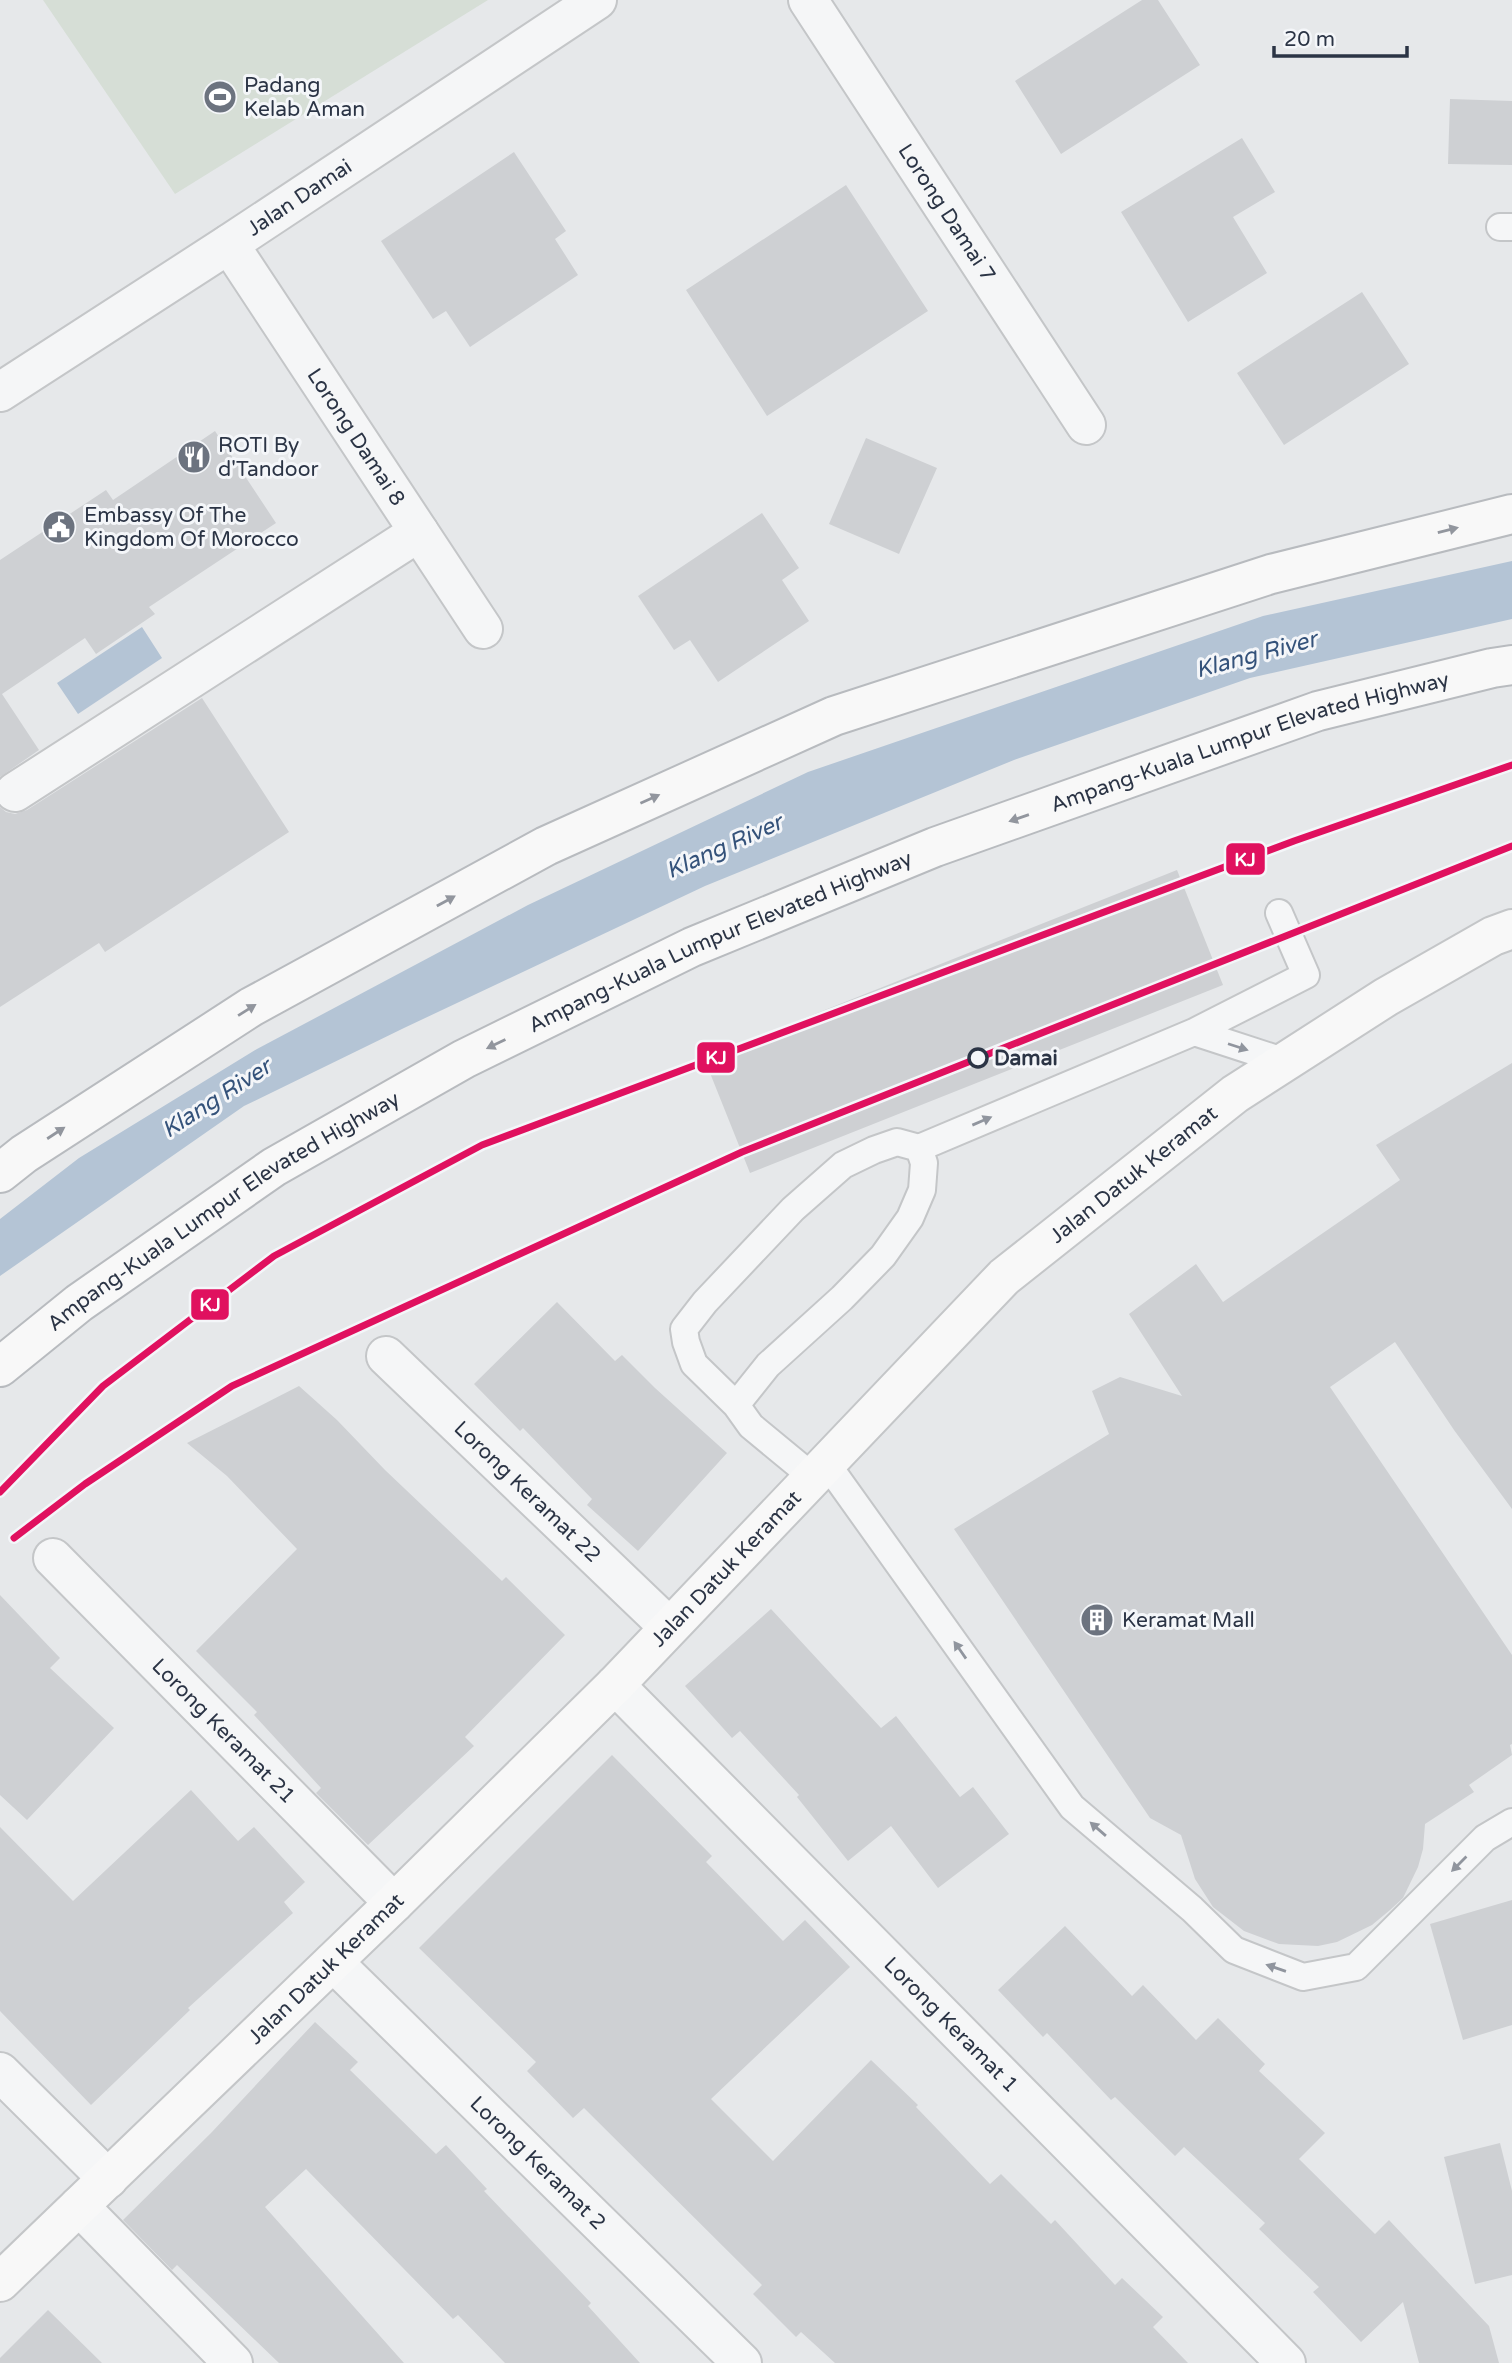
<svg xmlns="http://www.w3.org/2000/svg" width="1512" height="2363" font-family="'Varela Round',sans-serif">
	<rect width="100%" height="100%" fill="#e6e8ea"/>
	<!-- green -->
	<path fill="#d6ded6" d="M 43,0 L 488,0 L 175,194 Z"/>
	<!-- water -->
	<path fill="#b4c4d5" d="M 1512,561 L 1512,619 L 1250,678 L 1014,760 L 705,886 L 404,1028 L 244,1106 L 0,1276 L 0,1219 L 79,1158 L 257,1049 L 528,905 L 808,772 L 1263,616 Z
		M 142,627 L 162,658 L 78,714 L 57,683 Z"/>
	<!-- building -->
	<path fill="#ced0d3" d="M 1142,0 L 1158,0 L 1200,65 L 1061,154 L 1015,81 Z
		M 1450,99 L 1512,101 L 1512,165 L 1448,164 Z
		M 1242,138 L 1275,192 L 1233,217 L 1267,273 L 1188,322 L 1121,212 Z
		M 514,152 L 566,231 L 555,239 L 578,275 L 470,347 L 446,311 L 433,319 L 381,241 Z
		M 846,185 L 928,311 L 767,416 L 686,290 Z
		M 1362,292 L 1409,364 L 1284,445 L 1237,373 Z
		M 215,431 L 276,523 L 149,607 L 155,614 L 96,654 L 85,638 L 2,694 L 39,750 L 0,777 L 0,560 L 106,490 L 113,500 Z
		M 866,438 L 937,468 L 899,554 L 829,524 Z
		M 762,513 L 799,568 L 782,580 L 809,621 L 718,682 L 690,640 L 674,650 L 638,596 Z
		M 202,698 L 289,832 L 105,952 L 99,943 L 0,1007 L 0,807 L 6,812 L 15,814 L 27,810 Z
		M 1177,870 L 1223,985 L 750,1173 L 704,1058 Z
		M 1512,1063 L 1512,1509 L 1454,1430 L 1395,1342 L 1330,1387 L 1512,1655 L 1512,1744 L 1510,1745 L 1512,1755 L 1469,1785 L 1474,1792 L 1425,1824 L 1423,1849 L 1418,1867 L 1403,1898 L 1390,1910 L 1372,1925 L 1337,1942 L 1318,1946 L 1279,1944 L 1244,1931 L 1213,1907 L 1195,1879 L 1181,1835 L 1150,1818 L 954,1529 L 1109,1434 L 1092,1391 L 1120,1377 L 1182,1396 L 1129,1314 L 1196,1264 L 1223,1302 L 1400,1180 L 1376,1145 Z
		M 557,1302 L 615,1361 L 622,1355 L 655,1388 L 727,1453 L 638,1551 L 587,1505 L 592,1499 L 523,1428 L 520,1431 L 474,1384 Z
		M 299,1386 L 337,1420 L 385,1470 L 502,1581 L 506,1577 L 565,1635 L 465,1737 L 474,1746 L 368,1845 L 316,1793 L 321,1788 L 254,1715 L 257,1712 L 196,1651 L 297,1549 L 227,1476 L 187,1443 Z
		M 0,1595 L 60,1658 L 50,1668 L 114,1728 L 27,1820 L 0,1795 Z
		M 771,1609 L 881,1728 L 896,1716 L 960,1797 L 973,1787 L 1009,1834 L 938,1888 L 891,1826 L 848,1861 L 797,1797 L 799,1795 L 740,1731 L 732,1738 L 685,1686 Z
		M 612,1755 L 712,1856 L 706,1862 L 783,1941 L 805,1920 L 850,1967 L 711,2099 L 773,2161 L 871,2060 L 918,2105 L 916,2107 L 990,2184 L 1001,2174 L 1051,2224 L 1055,2220 L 1115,2285 L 1122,2278 L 1163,2317 L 1153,2327 L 1188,2363 L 835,2363 L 801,2332 L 796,2337 L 753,2294 L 762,2285 L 584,2108 L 573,2118 L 527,2071 L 536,2062 L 419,1948 Z
		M 191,1790 L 238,1841 L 254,1827 L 305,1882 L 284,1902 L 293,1913 L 188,2008 L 190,2010 L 91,2105 L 0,2011 L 0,1827 L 73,1901 Z
		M 1512,1900 L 1512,2025 L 1463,2040 L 1430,1924 Z
		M 1065,1926 L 1132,1996 L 1143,1985 L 1196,2040 L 1218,2018 L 1265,2064 L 1259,2071 L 1325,2133 L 1299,2159 L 1375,2234 L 1389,2220 L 1489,2326 L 1499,2363 L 1419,2363 L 1403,2302 L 1361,2342 L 1313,2292 L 1319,2287 L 1259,2229 L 1265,2223 L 1184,2147 L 1175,2156 L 1115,2097 L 1111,2100 L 1047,2033 L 1043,2037 L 998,1990 Z
		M 315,2022 L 358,2062 L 350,2070 L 436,2154 L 446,2145 L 487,2189 L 484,2191 L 591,2303 L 588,2306 L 640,2363 L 505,2363 L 458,2315 L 453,2319 L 306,2169 L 265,2207 L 404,2363 L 279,2363 L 177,2265 L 172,2270 L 123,2220 L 211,2133 Z
		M 1500,2143 L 1512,2191 L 1512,2275 L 1475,2284 L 1444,2157 Z
		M 48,2310 L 102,2363 L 0,2363 L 0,2358 Z"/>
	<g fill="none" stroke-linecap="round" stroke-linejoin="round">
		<defs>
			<path id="lane" d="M 1500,227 L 1512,227
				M 1194,1032 L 1306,975 L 1279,913
				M 919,1148 L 1194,1032 L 1286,1062
				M 736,1405 L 768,1365 L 842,1298 L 883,1256 L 910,1218 L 922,1190 L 924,1163 L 919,1148 L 897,1142 L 874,1150 L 843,1165 L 793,1209 L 705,1302 L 684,1329 L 686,1342 L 694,1364 L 736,1405 L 751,1426 L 814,1478
				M 827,1464 L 1072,1807 L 1192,1909 L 1234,1950 L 1303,1977 L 1356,1967 L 1485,1838 L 1512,1822"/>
			<g id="street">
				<path id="s1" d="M 808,0 L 1086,425"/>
				<path id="s2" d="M 229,244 L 483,629"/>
				<path id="s3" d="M 0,392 L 229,244 L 597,0"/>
				<path d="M 15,792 L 419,532"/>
				<path id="s4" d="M 386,1356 L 669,1627"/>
				<path id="s5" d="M 53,1558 L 394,1903"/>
				<path id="s6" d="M 615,1685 L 1286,2363"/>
				<path id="s7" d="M 333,1962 L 742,2363"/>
				<path d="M 0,2072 L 108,2179"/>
				<path d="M 79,2206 L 233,2363"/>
			</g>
			<g id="secondary">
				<path id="s8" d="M 0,2282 L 394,1903 L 615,1685 L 1004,1277 L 1235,1094 L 1386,997 L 1493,936 L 1512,929"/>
			</g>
			<g id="highway">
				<path d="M 0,1173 L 24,1154 L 251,1007 L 546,846 L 834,716 L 1271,574 L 1512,514"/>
				<path id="s9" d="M 0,1367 L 79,1303 L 274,1167 L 464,1059 L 692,947 L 935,847 L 1318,711 L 1492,668 L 1512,665"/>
			</g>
		</defs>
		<!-- lane casing -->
		<use href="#lane" stroke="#c4c6c8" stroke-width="30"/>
		<!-- street casing -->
		<use href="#street" stroke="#c4c6c8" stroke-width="42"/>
		<!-- secondary casing -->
		<use href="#secondary" stroke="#c4c6c8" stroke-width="42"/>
		<!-- highway casing -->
		<use href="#highway" stroke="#b8bbbf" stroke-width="42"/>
		<!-- lane -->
		<use href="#lane" stroke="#f5f6f7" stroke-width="26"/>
		<!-- street -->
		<use href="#street" stroke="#f5f6f7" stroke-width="38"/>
		<!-- secondary -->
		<use href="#secondary" stroke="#f8f8f8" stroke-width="38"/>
		<!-- highway -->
		<use href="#highway" stroke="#f8f8f8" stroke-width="38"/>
		<defs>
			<path id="rail-1" d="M 0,1492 L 103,1386 L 274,1256 L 482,1145 L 1294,841 L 1512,765
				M 14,1538 L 85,1484 L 232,1386 L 742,1152 L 1512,846"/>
		</defs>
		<!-- rail-1 casing -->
		<use href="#rail-1" stroke="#f4f6f9" stroke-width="12"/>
		<!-- rail-1 -->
		<use href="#rail-1" stroke="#e0115f" stroke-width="7"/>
	</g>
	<!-- one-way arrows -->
	<defs><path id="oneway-solid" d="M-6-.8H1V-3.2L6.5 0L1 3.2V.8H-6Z" transform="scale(1.75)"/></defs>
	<g fill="#92969e">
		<use href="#oneway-solid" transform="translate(1448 530) rotate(-14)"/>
		<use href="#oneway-solid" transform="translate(650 799) rotate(-24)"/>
		<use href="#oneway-solid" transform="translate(1019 818) rotate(161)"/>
		<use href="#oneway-solid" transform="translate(446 901) rotate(-29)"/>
		<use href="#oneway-solid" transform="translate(247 1010) rotate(-32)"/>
		<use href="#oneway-solid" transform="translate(496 1044) rotate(154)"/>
		<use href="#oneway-solid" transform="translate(56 1133) rotate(-33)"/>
	</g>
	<g fill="#90959e">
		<use href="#oneway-solid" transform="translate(1238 1047) rotate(18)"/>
		<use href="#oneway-solid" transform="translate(982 1121) rotate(-23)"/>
		<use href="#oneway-solid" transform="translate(960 1650) rotate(-125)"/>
		<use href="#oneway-solid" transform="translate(1098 1829) rotate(-139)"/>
		<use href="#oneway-solid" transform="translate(1459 1864) rotate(135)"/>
		<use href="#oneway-solid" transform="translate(1276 1968) rotate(-161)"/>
	</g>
	<!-- icons -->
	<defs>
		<symbol id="stadium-disc" viewBox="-11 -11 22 22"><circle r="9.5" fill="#6c737f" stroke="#f4f6f9"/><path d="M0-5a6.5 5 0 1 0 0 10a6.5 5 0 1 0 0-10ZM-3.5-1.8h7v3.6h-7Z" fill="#fff"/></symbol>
		<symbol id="restaurant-disc" viewBox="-11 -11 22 22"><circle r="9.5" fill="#6c737f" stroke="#f4f6f9"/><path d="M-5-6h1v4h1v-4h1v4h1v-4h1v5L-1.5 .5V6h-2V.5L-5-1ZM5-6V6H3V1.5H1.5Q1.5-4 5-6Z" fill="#fff"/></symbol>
		<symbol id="civic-disc" viewBox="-11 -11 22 22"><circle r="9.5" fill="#6c737f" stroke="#f4f6f9"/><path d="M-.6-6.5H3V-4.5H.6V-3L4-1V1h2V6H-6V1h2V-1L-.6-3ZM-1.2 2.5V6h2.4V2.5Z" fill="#fff"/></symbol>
		<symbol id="building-disc" viewBox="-11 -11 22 22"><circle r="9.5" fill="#6c737f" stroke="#f4f6f9"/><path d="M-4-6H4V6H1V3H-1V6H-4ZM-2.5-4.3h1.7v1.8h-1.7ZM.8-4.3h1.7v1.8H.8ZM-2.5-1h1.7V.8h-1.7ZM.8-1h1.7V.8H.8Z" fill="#fff"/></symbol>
	</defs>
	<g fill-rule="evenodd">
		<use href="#stadium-disc" x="201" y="78" width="38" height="38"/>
		<use href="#restaurant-disc" x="175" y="438" width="38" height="38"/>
		<use href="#civic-disc" x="40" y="508" width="38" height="38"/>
		<use href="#building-disc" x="1078" y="1601" width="38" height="38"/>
	</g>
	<!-- markers -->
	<circle fill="#f4f6f9" stroke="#2b3445" stroke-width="3.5" cx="978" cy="1058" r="9"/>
	<g text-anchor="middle" stroke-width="6" stroke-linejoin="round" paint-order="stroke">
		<!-- poi labels -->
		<g font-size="21" fill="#2b3445" stroke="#f4f6f9" text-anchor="start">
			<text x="244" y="92">Padang<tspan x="244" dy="24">Kelab Aman</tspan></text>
			<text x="218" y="452">ROTI By<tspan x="218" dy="24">d'Tandoor</tspan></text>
			<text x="84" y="522">Embassy Of The<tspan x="84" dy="24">Kingdom Of Morocco</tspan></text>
			<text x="1122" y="1627">Keramat Mall</text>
		</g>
		<!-- street labels -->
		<g font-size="21" fill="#2b3445" stroke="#f4f6f9">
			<text dy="7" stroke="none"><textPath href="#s3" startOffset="357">Jalan Damai</textPath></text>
			<text dy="7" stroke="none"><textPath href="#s1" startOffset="254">Lorong Damai 7</textPath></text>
			<text dy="7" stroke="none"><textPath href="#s2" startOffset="231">Lorong Damai 8</textPath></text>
			<text dy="7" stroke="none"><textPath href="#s9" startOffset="1407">Ampang-Kuala Lumpur Elevated Highway</textPath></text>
			<text dy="7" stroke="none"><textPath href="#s9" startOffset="840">Ampang-Kuala Lumpur Elevated Highway</textPath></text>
			<text dy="7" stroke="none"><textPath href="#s8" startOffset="1586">Jalan Datuk Keramat</textPath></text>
			<text dy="7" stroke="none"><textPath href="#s9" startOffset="273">Ampang-Kuala Lumpur Elevated Highway</textPath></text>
			<text dy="7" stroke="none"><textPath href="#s4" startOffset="196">Lorong Keramat 22</textPath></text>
			<text dy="7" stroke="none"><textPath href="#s8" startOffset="1018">Jalan Datuk Keramat</textPath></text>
			<text dy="7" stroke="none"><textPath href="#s5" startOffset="243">Lorong Keramat 21</textPath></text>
			<text dy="7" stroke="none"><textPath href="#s8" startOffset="452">Jalan Datuk Keramat</textPath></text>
			<text dy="7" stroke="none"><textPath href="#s6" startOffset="478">Lorong Keramat 1</textPath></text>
			<text dy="7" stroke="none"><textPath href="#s7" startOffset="287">Lorong Keramat 2</textPath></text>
		</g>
		<!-- stop labels -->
		<g font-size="21" font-weight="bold" fill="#2b3445" stroke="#f4f6f9" text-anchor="start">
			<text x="994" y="1065">Damai</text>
		</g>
		<!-- water labels -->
		<g font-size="23" font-style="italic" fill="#34527a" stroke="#f4f6f9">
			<text transform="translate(1256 654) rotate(-15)" y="8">Klang River</text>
			<text transform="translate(724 846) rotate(-24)" y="8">Klang River</text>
			<text transform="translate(216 1098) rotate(-33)" y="8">Klang River</text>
		</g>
	</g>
	<g stroke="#f4f6f9" stroke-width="2.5">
		<rect x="1225" y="842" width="41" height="34" rx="7" fill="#e0115f"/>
		<rect x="696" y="1041" width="40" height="33" rx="7" fill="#e0115f"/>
		<rect x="190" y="1288" width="40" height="33" rx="7" fill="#e0115f"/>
	</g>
	<g font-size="19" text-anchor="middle" font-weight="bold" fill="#fff">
		<text x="1245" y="866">KJ</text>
		<text x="716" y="1064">KJ</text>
		<text x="210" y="1311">KJ</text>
	</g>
	<!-- scale -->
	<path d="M1274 46v10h133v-10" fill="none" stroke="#2b3445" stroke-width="3.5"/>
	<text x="1284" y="46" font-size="21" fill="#2b3445" stroke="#f4f6f9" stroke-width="5" paint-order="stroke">20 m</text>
</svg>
